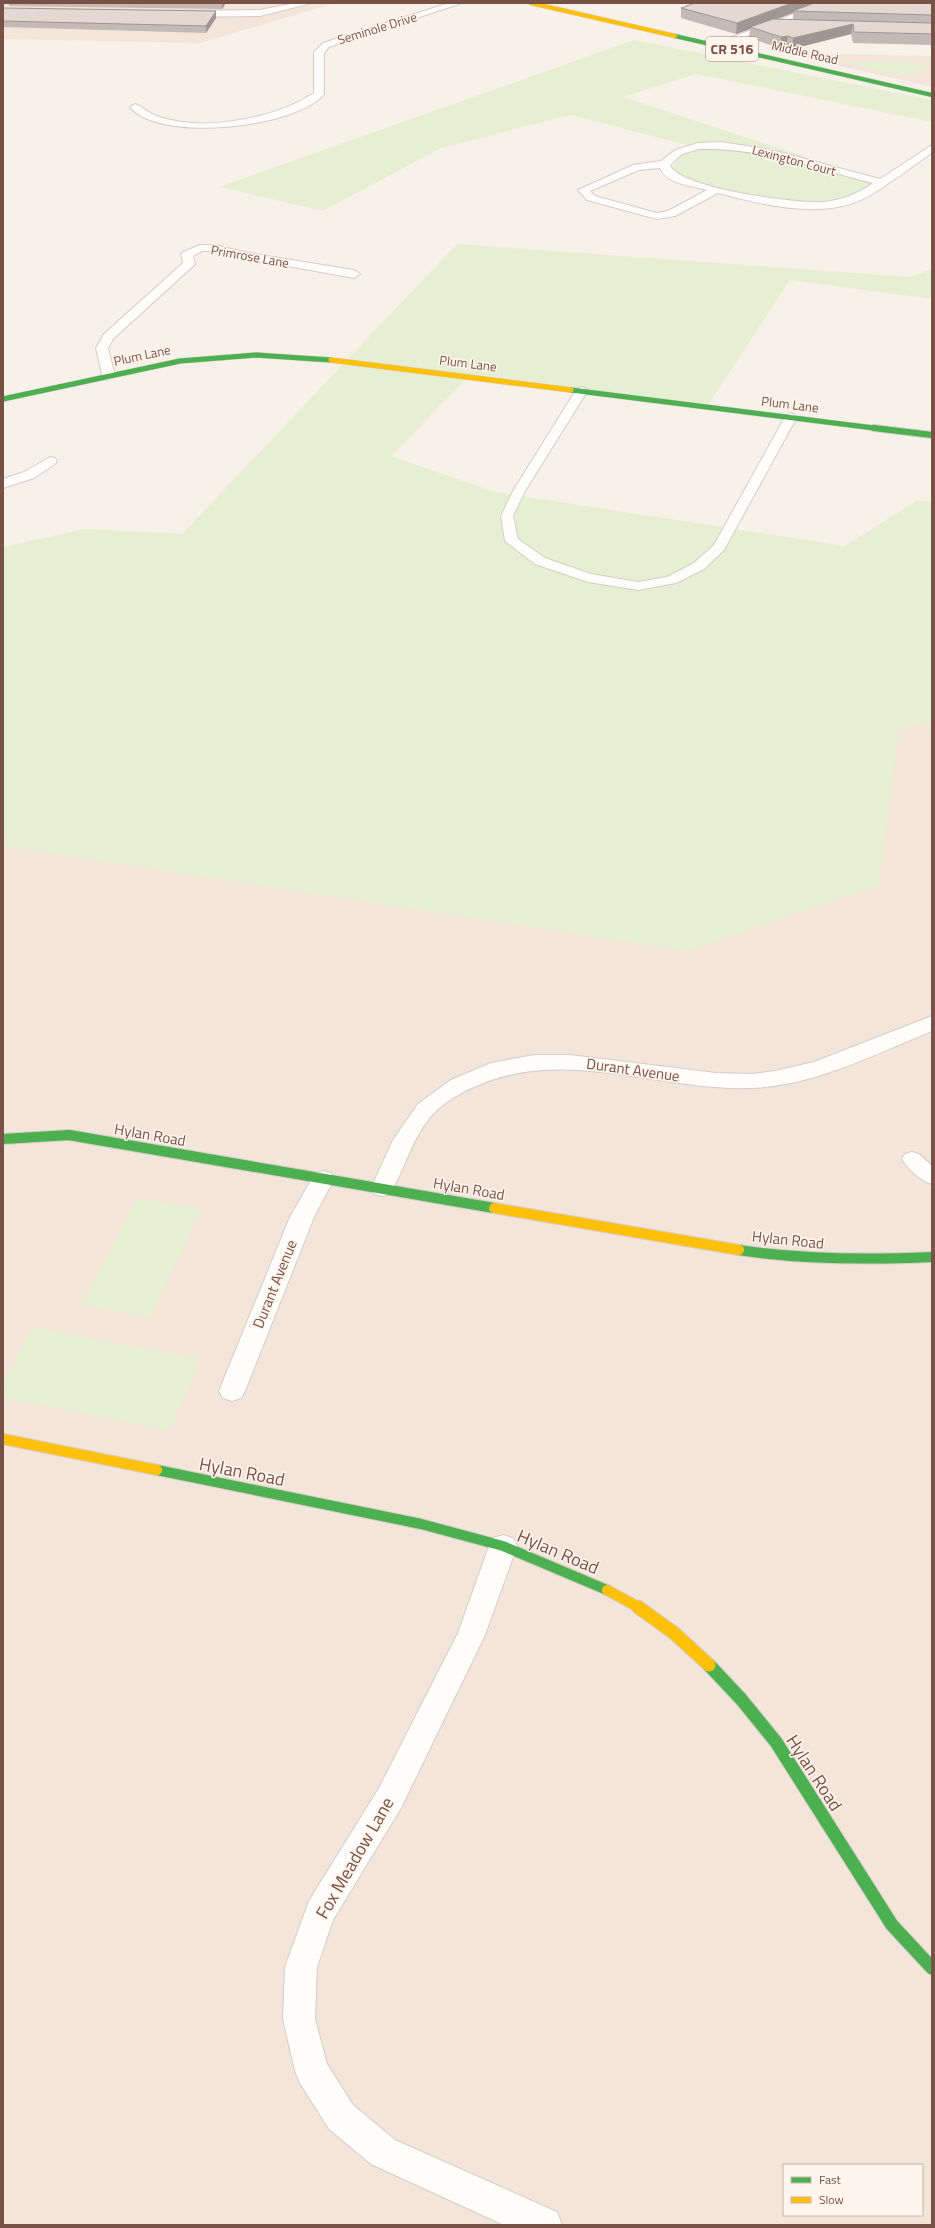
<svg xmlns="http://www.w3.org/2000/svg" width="935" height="2228" font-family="'Titillium Web',sans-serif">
	<rect width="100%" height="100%" fill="#f8f1ea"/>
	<!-- residential -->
	<path fill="#f4e5da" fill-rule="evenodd" d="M 3,3 L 336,3 L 200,43 L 3,39 Z
		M 794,53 L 932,56 L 932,87 L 787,54 Z
		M 932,686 L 932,2225 L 3,2225 L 3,814 L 846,704 ZM 784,2165 L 922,2165 L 922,2215 L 784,2215 Z"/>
	<!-- green -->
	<path fill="#e7efd3" d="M 634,40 L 932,100 L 932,122 L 696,74 L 623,97 L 873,179 L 866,195 L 802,206 L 739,194 L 668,172 L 690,146 L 572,115 L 441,148 L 323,211 L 219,187 Z
		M 839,61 L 932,63 L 932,64 L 910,75 L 897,74 Z
		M 457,244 L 911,277 L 932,269 L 932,299 L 790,280 L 708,405 L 471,374 L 391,456 L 495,492 L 845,546 L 916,501 L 932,502 L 932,723 L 899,728 L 879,885 L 687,951 L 3,846 L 3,547 L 84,529 L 182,534 Z
		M 136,1198 L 201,1209 L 150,1318 L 82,1305 Z
		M 32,1327 L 201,1359 L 170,1430 L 3,1398 L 3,1383 Z"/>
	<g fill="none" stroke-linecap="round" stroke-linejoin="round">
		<defs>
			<path id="lane" d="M 582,387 L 588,390 L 525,491 L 513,516 L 518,539 L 545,558 L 591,574 L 638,582 L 667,577 L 694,563 L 714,545 L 785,417 L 791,413 L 797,417 L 724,550 L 704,569 L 676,583 L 638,590 L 588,582 L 535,564 L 505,541 L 501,516 L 513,491 L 576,390 Z
				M 912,1152 L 919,1154 L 932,1166 L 932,1184 C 921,1181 908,1169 902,1159 L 905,1154 Z"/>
			<path id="street" d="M 296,3 L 312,3 L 260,16 L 186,17 L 182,14 L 186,11 L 260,10 Z
				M 449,3 L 462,3 L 329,47 L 324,53 L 324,94 C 297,128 159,143 130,107 L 135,104 C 142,106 147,112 154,115 C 159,117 166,119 171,120 C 215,130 277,117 314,93 L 314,52 L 323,43 Z
				M 823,3 L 835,3 L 719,47 L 711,45 Z
				M 721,142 L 772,150 L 880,179 L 932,145 L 932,153 C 911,167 891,183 869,196 C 826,221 763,205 718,193 L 675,216 L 657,219 L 587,200 L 578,190 L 633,165 L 661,161 L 675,150 L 698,143 ZM 699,149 C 758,147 816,169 873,183 C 858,194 842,200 823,202 C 797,204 678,188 670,165 L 682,154 ZM 660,168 C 666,184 692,186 707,190 L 668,211 L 657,213 L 595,196 L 590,191 L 639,170 Z
				M 200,245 L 215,245 L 248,253 L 354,270 L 360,274 L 354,278 L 248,259 L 215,251 L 202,251 L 193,256 L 195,264 L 193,266 L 113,339 L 108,348 L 115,376 L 108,380 L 103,379 L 96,348 L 104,334 L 183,263 L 181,254 L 183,252 Z
				M 50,457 L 55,458 L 57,461 L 55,464 L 34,478 L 3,488 L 3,479 L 24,472 Z
				M 932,1016 L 932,1031 C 875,1054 814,1086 751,1088 C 660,1091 569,1048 481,1084 C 463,1091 445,1101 432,1115 C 412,1138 405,1168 390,1194 L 382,1196 L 374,1194 L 371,1188 L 393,1140 L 418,1104 L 451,1080 L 491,1063 L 534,1055 L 570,1055 L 716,1073 L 752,1074 L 775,1071 L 814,1062 Z
				M 323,1171 L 331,1173 L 334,1179 L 314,1217 L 245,1391 L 241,1398 L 232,1401 L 223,1398 L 219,1391 L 290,1217 L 315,1173 Z
				M 503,1535 L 513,1538 L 517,1546 L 485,1635 L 401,1808 L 333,1920 L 317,1967 L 315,2019 L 327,2064 L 353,2105 L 395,2140 L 557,2212 L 562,2225 L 504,2225 L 371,2164 L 329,2129 L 300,2083 L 295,2071 L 283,2019 L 285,1967 L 309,1901 L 379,1788 L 458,1633 L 489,1546 L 493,1538 Z"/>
			<path id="fast-far4" d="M 675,36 L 932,95"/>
			<path id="fast-far3" d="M 571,390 L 882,429
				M 3,399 L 180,361 L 256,355 L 331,360"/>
			<path id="fast-far2" d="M 874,428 L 932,435"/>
			<path id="fast-far1" d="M 3,1139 L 69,1135 L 494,1208
				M 739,1250 C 803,1260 867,1260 932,1257
				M 157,1470 L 421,1524 L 503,1546 L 607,1590"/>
			<path id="fast" d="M 709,1665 L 741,1699 L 776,1742 L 892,1925 L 932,1968"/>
			<path id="slow-far3" d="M 531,3 L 675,36"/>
			<path id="slow-far2" d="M 331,360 L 571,390"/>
			<path id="slow-far1" d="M 494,1208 L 739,1250
				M 3,1439 L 157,1470
				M 607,1590 L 640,1608"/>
			<path id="slow" d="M 638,1607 L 674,1633 L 709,1665"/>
		</defs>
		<!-- lane casing -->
		<use href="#lane" stroke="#d6ccc7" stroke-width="2"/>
		<!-- street casing -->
		<use href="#street" stroke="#d6ccc7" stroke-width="2"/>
		<!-- fast-far4 casing -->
		<use href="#fast-far4" stroke="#d7ccc6" stroke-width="5"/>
		<!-- fast-far3 casing -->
		<use href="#fast-far3" stroke="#d7ccc6" stroke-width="6"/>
		<!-- fast-far2 casing -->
		<use href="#fast-far2" stroke="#d7ccc6" stroke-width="8"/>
		<!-- fast-far1 casing -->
		<use href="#fast-far1" stroke="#d7ccc6" stroke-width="12"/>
		<!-- fast casing -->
		<use href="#fast" stroke="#d7ccc6" stroke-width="15"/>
		<!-- slow-far3 casing -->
		<use href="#slow-far3" stroke="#d7ccc6" stroke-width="5"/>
		<!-- slow-far2 casing -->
		<use href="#slow-far2" stroke="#d7ccc6" stroke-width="6"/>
		<!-- slow-far1 casing -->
		<use href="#slow-far1" stroke="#d7ccc6" stroke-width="12"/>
		<!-- slow casing -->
		<use href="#slow" stroke="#d7ccc6" stroke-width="15"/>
		<!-- lane -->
		<use href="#lane" fill="#fefdfc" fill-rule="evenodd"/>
		<!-- street -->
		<use href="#street" fill="#fefdfc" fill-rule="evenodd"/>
		<!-- fast-far4 -->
		<use href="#fast-far4" stroke="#4caf50" stroke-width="4"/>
		<!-- fast-far3 -->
		<use href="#fast-far3" stroke="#4caf50" stroke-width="5"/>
		<!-- fast-far2 -->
		<use href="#fast-far2" stroke="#4caf50" stroke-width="6"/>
		<!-- fast-far1 -->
		<use href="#fast-far1" stroke="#4caf50" stroke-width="10"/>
		<!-- fast -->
		<use href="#fast" stroke="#4caf50" stroke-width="13"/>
		<!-- slow-far3 -->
		<use href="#slow-far3" stroke="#ffc107" stroke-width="4"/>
		<!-- slow-far2 -->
		<use href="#slow-far2" stroke="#ffc107" stroke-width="5"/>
		<!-- slow-far1 -->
		<use href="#slow-far1" stroke="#ffc107" stroke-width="10"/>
		<!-- slow -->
		<use href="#slow" stroke="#ffc107" stroke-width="13"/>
	</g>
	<!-- wall -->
	<path fill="#c5b9b5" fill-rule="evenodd" d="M 9,3 L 226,3 L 222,9 L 9,6 Z
		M 932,3 L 932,45 L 853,43 L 851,34 L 792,49 L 786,47 L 780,48 L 749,38 L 750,29 L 736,34 L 681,18 L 681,8 ZM 793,13 L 793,19 L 776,19 Z
		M 3,8 L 216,18 L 206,33 L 3,27 Z"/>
	<!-- shaded-wall -->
	<path fill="#a09693" d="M 222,3 L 226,3 L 222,9 Z
		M 792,3 L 819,3 L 793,11 L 793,13 L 752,28 L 750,27 L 750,29 L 736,34 L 737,23 Z
		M 216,11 L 216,18 L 206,33 L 206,26 Z
		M 853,24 L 851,34 L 792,49 L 793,38 Z
		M 788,36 L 786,47 L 780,48 L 781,37 Z"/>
	<!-- building -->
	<path fill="#e5d7d2" stroke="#a09693" d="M 695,3 L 792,3 L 737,23 L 681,8 Z
		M 814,3 L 932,3 L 932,15 L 793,11 Z
		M 3,8 L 216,11 L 206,26 L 3,21 Z
		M 773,19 L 932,23 L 932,34 L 854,32 L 853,24 L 793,38 L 788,36 L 781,37 L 750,27 Z"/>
	<g text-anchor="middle" stroke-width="3" stroke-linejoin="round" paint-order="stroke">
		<!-- far-street labels -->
		<g font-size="13" fill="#795247" stroke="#fff5ec">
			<text transform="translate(377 28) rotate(-17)" y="5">Seminole Drive</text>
			<text transform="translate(805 52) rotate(13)" y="5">Middle Road</text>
			<text transform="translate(794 160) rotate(15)" y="5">Lexington Court</text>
			<text transform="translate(250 256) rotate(10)" y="5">Primrose Lane</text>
			<text transform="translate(142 355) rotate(-12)" y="5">Plum Lane</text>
			<text transform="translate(468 363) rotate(7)" y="5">Plum Lane</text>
			<text transform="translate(790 404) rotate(7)" y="5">Plum Lane</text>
		</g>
		<!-- shield labels -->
		<rect fill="#fff5ec" stroke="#a18378" stroke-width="1" x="706" y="37" width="52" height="24" rx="3"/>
		<g font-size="14" font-weight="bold" fill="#795247">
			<text x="732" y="54">CR 516</text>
		</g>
		<!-- street labels -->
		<g font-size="15" fill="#795247" stroke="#fff5ec">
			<text transform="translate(633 1070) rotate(8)" y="5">Durant Avenue</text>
			<text transform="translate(150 1135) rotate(10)" y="5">Hylan Road</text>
			<text transform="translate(469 1189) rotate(10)" y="5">Hylan Road</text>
			<text transform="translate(788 1240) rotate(6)" y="5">Hylan Road</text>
			<text transform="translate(275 1284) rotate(-68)" y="5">Durant Avenue</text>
		</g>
		<!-- near-street labels -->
		<g font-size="18" fill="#795247" stroke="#fff5ec">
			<text transform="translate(242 1472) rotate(11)" y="6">Hylan Road</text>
			<text transform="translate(558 1552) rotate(23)" y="6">Hylan Road</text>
			<text transform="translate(814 1773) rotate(57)" y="6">Hylan Road</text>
			<text transform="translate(355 1858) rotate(-60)" y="6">Fox Meadow Lane</text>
		</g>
	</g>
	<!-- border -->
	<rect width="935" height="2228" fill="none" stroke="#795247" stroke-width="8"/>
	<!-- legend -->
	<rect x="783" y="2164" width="140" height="52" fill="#fff5ec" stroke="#c9b4aa"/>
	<rect x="791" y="2177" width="20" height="6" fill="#4caf50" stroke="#c9b4aa"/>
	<text x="819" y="2184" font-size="12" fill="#795247">Fast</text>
	<rect x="791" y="2197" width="20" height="6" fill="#ffc107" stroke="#c9b4aa"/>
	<text x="819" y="2204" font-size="12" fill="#795247">Slow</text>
</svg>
